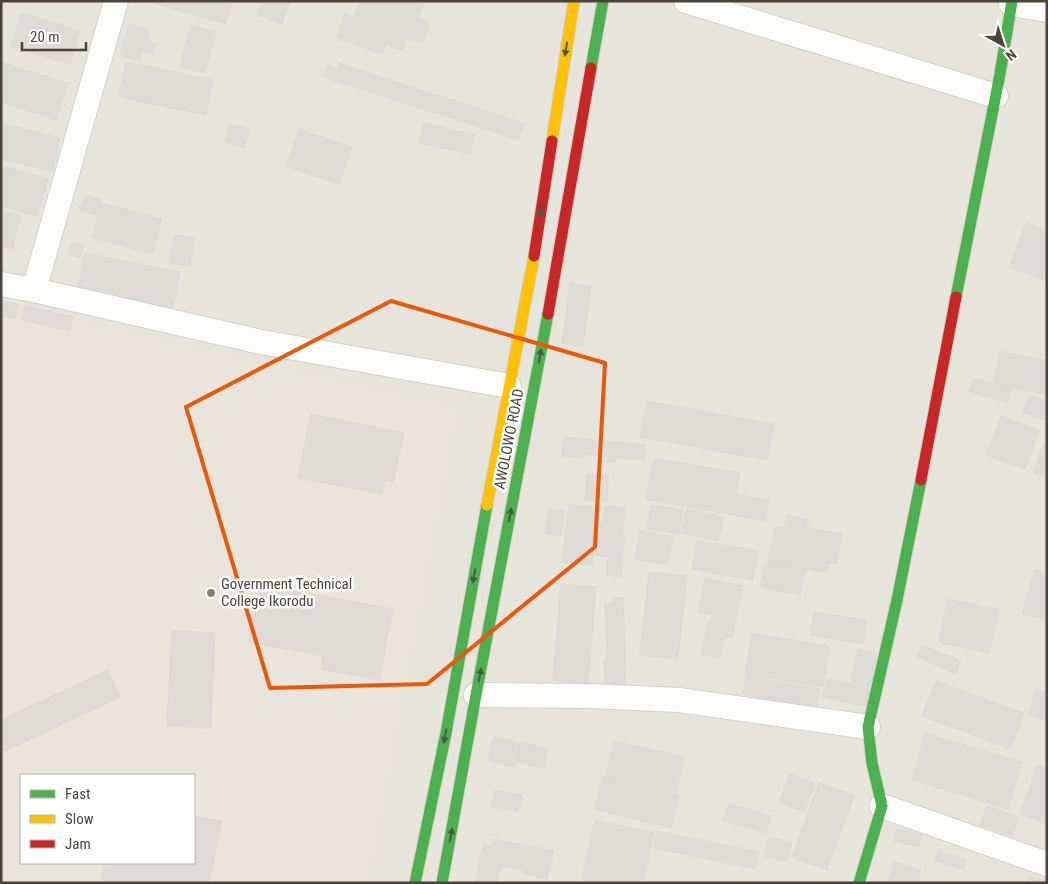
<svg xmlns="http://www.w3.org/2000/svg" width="1048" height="884" font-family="'Roboto Condensed',sans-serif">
	<rect width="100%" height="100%" fill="#f4f2ee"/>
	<!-- residential -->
	<path fill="#e7e4dc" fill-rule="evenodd" d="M 1,1 L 1047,1 L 1047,883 L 1,883 ZM 21,775 L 194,775 L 194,863 L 21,863 Z"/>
	<!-- education -->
	<path fill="#eae5da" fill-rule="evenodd" d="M 1,306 L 454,410 L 365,883 L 1,883 ZM 21,775 L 194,775 L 194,863 L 21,863 Z"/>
	<!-- building -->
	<path fill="#dedbd6" stroke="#dcd9d4" d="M 146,1 L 232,1 L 225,24 Z
		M 262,1 L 291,1 L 282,24 L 257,14 Z
		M 360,1 L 424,1 L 418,18 L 430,23 L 423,43 L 406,37 L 402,50 L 386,44 L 382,54 L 337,38 L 345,13 L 354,17 Z
		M 22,13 L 80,31 L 70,64 L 11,46 Z
		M 129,24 L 150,30 L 147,41 L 156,43 L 153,55 L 142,51 L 140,61 L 120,56 Z
		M 191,25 L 216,32 L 205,73 L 180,67 Z
		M 1,62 L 68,83 L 56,120 L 1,102 Z
		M 126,62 L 213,80 L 206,115 L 119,97 Z
		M 339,63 L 524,123 L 518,140 L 323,77 L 327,65 L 337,69 Z
		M 1,123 L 60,138 L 52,171 L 1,159 Z
		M 424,123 L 475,135 L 470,154 L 419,143 Z
		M 230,124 L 249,129 L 244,147 L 225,142 Z
		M 299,129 L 352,147 L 339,184 L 286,166 Z
		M 1,166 L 48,179 L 37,216 L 1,206 Z
		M 85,195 L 101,200 L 97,215 L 80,211 Z
		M 101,203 L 162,219 L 153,254 L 92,238 Z
		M 1,211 L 21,216 L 12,249 L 1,246 Z
		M 1026,223 L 1047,231 L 1047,281 L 1009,267 Z
		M 174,235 L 194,238 L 190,266 L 169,263 Z
		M 72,242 L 84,245 L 80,258 L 68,254 Z
		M 85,253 L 180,272 L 173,308 L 78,289 Z
		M 570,283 L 591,286 L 583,346 L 562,343 Z
		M 1,301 L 18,304 L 15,319 L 1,316 Z
		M 25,306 L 73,317 L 70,331 L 22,320 Z
		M 1000,351 L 1047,361 L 1047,395 L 993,384 Z
		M 974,378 L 1011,389 L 1007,403 L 969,391 Z
		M 1029,395 L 1047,401 L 1047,421 L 1023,413 Z
		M 647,401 L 774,424 L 767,460 L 640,437 Z
		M 311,414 L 404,433 L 393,482 L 385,480 L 382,494 L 298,478 Z
		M 1001,416 L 1039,430 L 1025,469 L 986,455 Z
		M 1047,436 L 1047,478 L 1033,473 Z
		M 564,437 L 646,445 L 644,460 L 616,458 L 616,463 L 607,462 L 608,457 L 582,454 L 582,458 L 562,456 Z
		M 654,458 L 740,473 L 736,494 L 769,500 L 765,521 L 646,499 Z
		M 587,474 L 608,475 L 607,501 L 585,500 Z
		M 569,504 L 599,508 L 592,565 L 562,562 Z
		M 651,505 L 683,510 L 679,534 L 647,529 Z
		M 605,506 L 625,508 L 622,540 L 625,540 L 622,558 L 593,555 L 597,522 L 603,523 Z
		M 549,509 L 564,511 L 561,536 L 545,534 Z
		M 687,509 L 724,517 L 718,541 L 681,533 Z
		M 787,515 L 807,519 L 806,527 L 842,534 L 836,564 L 829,563 L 827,573 L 768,562 L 775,527 L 784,528 Z
		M 640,531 L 673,537 L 667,565 L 635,559 Z
		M 697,541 L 758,551 L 753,580 L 692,569 Z
		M 608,558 L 623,560 L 621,577 L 606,575 Z
		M 765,562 L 805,569 L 800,595 L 760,587 Z
		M 1035,570 L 1047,574 L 1047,621 L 1022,613 Z
		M 649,572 L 687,576 L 678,659 L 640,655 Z
		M 705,578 L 743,586 L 732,638 L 725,637 L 720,658 L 701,654 L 709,621 L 711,620 L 712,615 L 698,612 Z
		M 260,584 L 393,609 L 379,680 L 321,669 L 323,656 L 249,642 Z
		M 561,584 L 596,587 L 588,683 L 553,680 Z
		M 623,597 L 626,687 L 605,687 L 604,659 L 607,659 L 605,603 L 613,603 L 613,598 Z
		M 948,599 L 999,610 L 989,653 L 938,642 Z
		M 814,612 L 867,620 L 863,644 L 810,635 Z
		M 172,631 L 215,633 L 211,728 L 167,726 Z
		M 752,633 L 830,646 L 823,687 L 745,674 Z
		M 922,645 L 961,661 L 956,674 L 917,657 Z
		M 858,649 L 877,653 L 870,686 L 851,682 Z
		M 108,670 L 120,697 L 1,753 L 1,720 Z
		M 746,676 L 820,689 L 817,707 L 743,694 Z
		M 827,679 L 870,688 L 866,706 L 822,697 Z
		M 936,681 L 1024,713 L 1011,749 L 922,716 Z
		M 1037,689 L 1047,693 L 1047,721 L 1028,714 Z
		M 925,733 L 1022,762 L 1008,809 L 912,780 Z
		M 494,737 L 520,743 L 515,767 L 488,761 Z
		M 614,741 L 685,757 L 676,792 L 606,776 Z
		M 521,742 L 548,749 L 544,768 L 516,762 Z
		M 1038,765 L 1047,769 L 1047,824 L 1020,814 Z
		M 790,774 L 815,783 L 804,812 L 779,802 Z
		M 603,776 L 679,795 L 671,828 L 595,809 Z
		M 819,783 L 854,795 L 827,870 L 792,857 Z
		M 495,790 L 522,795 L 518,812 L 491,806 Z
		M 729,803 L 771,816 L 766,833 L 723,821 Z
		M 987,806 L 1019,817 L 1012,836 L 980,825 Z
		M 194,816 L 222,821 L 209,883 L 100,882 L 104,863 L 194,863 Z
		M 595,820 L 654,833 L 643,883 L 581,882 Z
		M 897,829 L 922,834 L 919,847 L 894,841 Z
		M 657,831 L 759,852 L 755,869 L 654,848 Z
		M 769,837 L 792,843 L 786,862 L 764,856 Z
		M 494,839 L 528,846 L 522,870 L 501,866 L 497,883 L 475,883 L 483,845 L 492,847 Z
		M 530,846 L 554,851 L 547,879 L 523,873 Z
		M 938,851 L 966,860 L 963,870 L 935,861 Z
		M 894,862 L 921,870 L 918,883 L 888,883 Z
		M 1029,877 L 1047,881 L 1047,883 L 1027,883 Z"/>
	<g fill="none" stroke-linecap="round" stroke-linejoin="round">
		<defs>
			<path id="street" d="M 686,1 L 996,96
				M 1011,4 L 1047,10
				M 1,284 L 34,290 L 261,342 L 509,386
				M 34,290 L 116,1
				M 476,695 L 589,696 L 679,700 L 868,727
				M 882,806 L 1047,864"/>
			<path id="fast" d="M 591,68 L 603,1
				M 956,297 L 1000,74 L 1012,1
				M 415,883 L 446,733 L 487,505
				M 442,883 L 476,695 L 548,314
				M 859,883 L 882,806 L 872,763 L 868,727 L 897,600 L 921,480"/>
			<path id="slow" d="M 552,141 L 574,1
				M 487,505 L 534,256"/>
			<path id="jam" d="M 534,256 L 552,141
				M 548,314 L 591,68
				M 921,480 L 956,297"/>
		</defs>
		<!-- street casing -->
		<use href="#street" stroke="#d2d0cb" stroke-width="26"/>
		<!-- fast casing -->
		<use href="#fast" stroke="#d3cfc5" stroke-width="13"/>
		<!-- slow casing -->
		<use href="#slow" stroke="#d3cfc5" stroke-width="13"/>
		<!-- jam casing -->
		<use href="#jam" stroke="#d3cfc5" stroke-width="13"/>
		<!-- street -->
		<use href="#street" stroke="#fdfdfc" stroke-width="24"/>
		<!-- fast -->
		<use href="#fast" stroke="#4caf50" stroke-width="11"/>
		<!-- slow -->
		<use href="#slow" stroke="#ffc107" stroke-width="11"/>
		<!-- jam -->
		<use href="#jam" stroke="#c62828" stroke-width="11"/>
	</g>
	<!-- one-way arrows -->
	<defs><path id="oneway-solid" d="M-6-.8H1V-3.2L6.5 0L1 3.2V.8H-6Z" transform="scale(1.25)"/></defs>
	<g fill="#4b593e">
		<use href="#oneway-solid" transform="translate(566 49) rotate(99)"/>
		<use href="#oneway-solid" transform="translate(541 210) rotate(99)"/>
		<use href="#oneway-solid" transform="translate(540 356) rotate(-79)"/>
		<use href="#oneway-solid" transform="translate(510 515) rotate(-79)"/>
		<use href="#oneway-solid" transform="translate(474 576) rotate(100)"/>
		<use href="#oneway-solid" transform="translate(480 675) rotate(-79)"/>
		<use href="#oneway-solid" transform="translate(445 736) rotate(101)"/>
		<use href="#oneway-solid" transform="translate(451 835) rotate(-80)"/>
	</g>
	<!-- marked area -->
	<path fill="none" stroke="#e8590c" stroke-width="4" stroke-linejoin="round" d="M 391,301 L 605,363 L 595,547 L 427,684 L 270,688 L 186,407 Z"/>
	<!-- markers -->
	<circle fill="#868178" stroke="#fff" stroke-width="2" cx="211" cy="593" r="5"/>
	<g text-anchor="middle" stroke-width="5" stroke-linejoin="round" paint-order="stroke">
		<!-- street labels -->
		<g font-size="15" fill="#4b4439" stroke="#fff">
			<text transform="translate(509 439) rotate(-79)" y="5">AWOLOWO ROAD</text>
		</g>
		<!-- poi labels -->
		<g font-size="15" fill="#4b4439" stroke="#fff" text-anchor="start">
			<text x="221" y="589">Government Technical<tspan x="221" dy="17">College Ikorodu</tspan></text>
		</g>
	</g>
	<!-- border -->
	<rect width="1048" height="884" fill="none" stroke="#4b4439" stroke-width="5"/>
	<!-- legend -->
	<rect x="20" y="774" width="175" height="90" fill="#ffffff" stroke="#b7b4b0"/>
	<rect x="30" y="790" width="25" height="8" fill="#4caf50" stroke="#b7b4b0"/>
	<text x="65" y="799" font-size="15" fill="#4b4439">Fast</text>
	<rect x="30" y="815" width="25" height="8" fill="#ffc107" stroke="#b7b4b0"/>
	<text x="65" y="824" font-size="15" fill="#4b4439">Slow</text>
	<rect x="30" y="840" width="25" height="8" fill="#c62828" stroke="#b7b4b0"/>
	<text x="65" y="849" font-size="15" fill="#4b4439">Jam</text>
	<!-- north arrow -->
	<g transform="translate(1003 45) rotate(141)" stroke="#ffffff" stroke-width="4" paint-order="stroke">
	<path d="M0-4L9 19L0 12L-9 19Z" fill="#4b4439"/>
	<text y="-8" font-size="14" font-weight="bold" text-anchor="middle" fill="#4b4439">N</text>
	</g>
	<!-- scale -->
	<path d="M22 42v8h64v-8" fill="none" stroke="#4b4439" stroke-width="2.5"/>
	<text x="30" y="42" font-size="15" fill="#4b4439" stroke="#ffffff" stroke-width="4" paint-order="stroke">20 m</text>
</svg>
